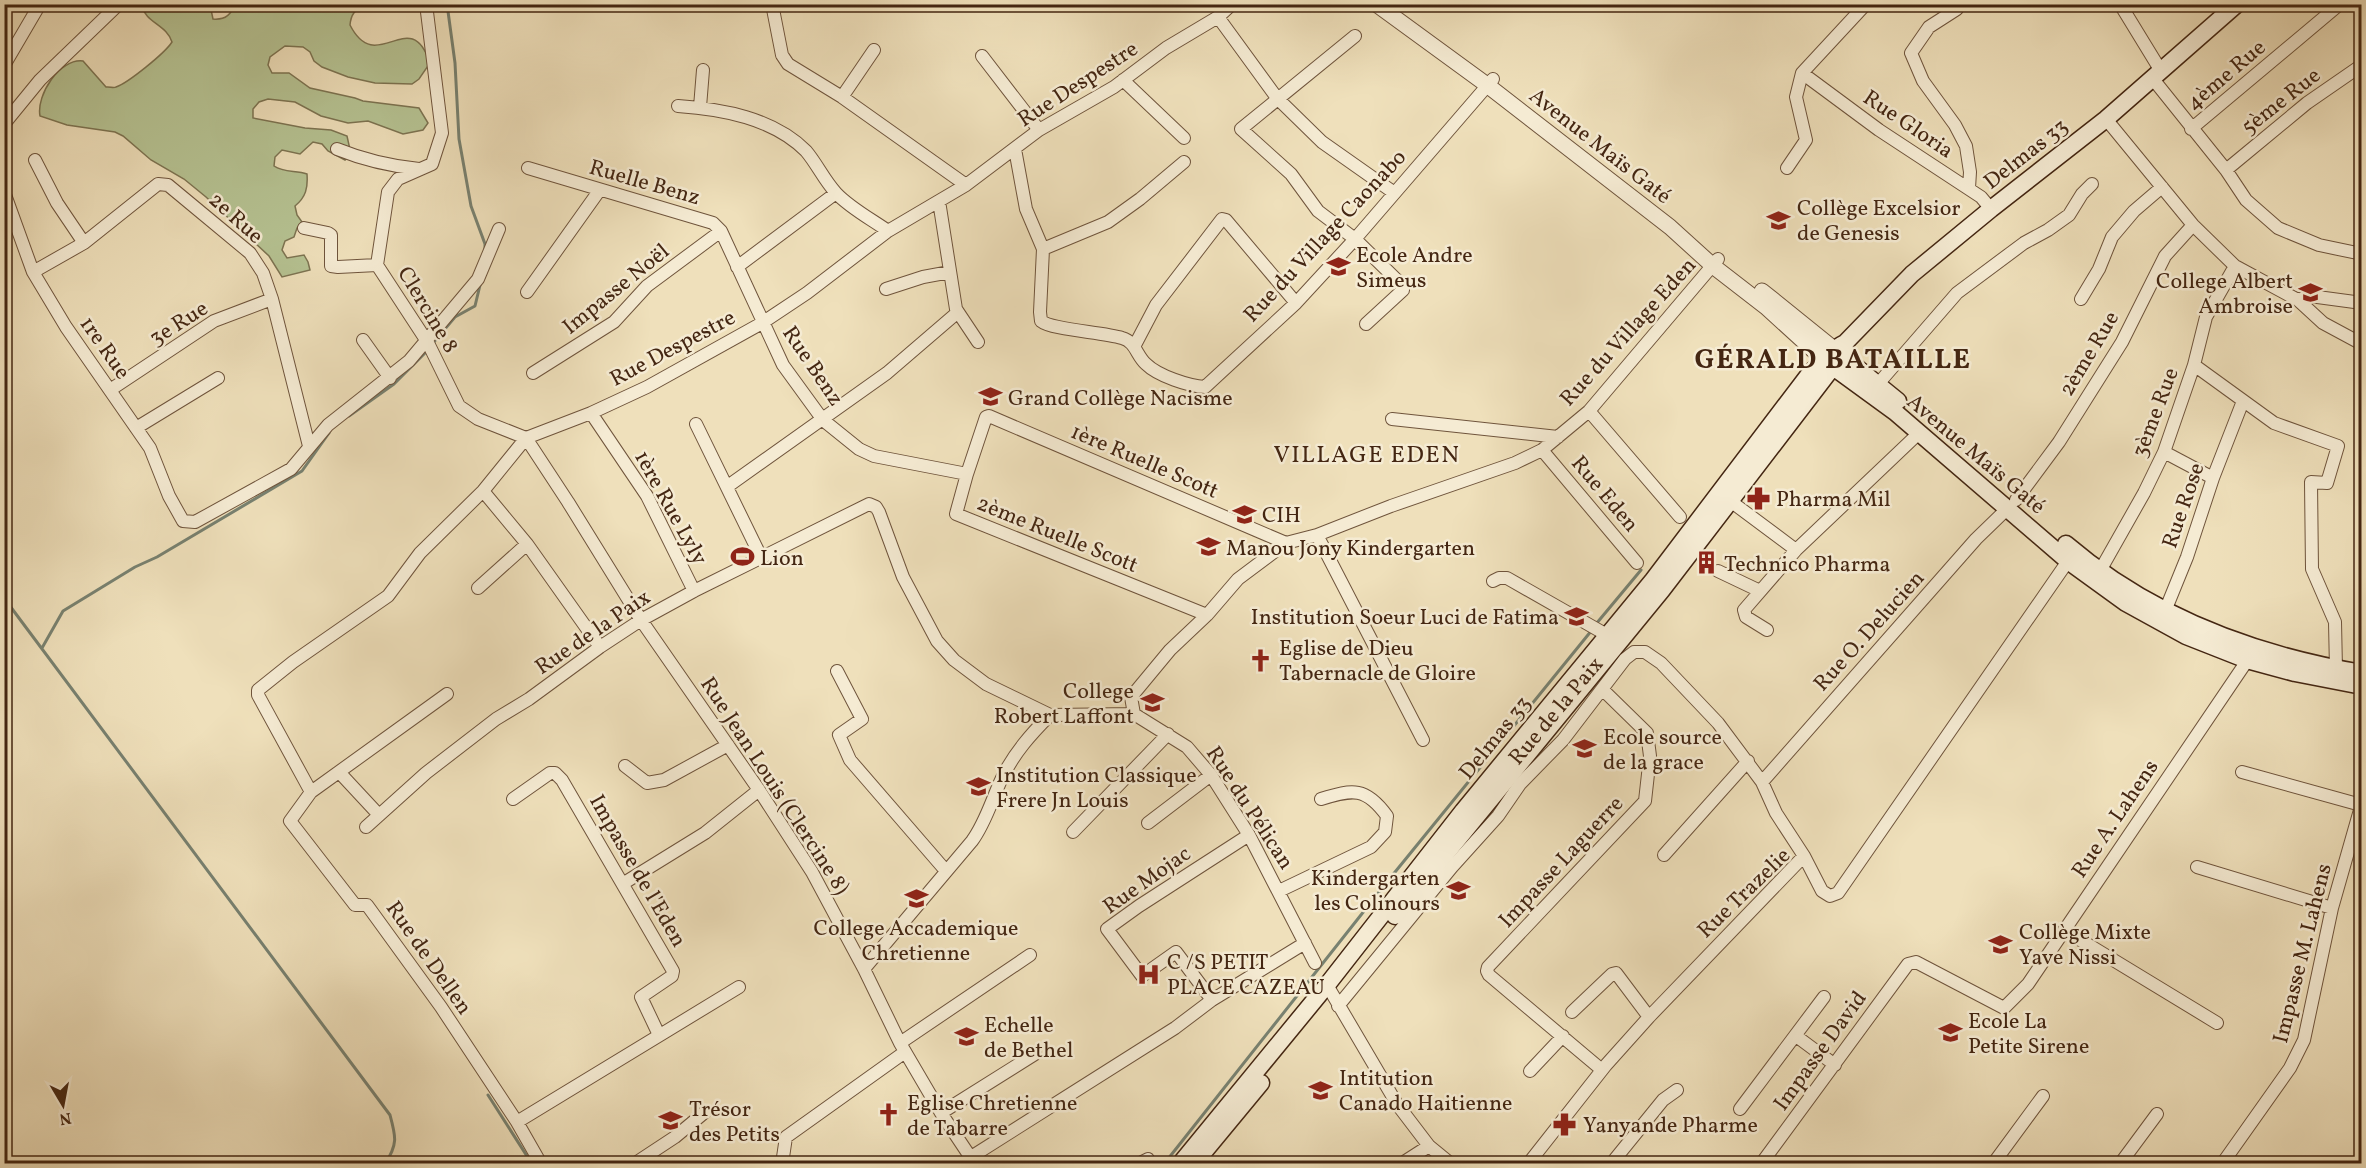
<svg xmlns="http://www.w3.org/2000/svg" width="2366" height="1168" font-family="Vollkorn,serif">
	<rect width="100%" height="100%" fill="#efe0bb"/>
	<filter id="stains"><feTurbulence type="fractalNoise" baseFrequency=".00333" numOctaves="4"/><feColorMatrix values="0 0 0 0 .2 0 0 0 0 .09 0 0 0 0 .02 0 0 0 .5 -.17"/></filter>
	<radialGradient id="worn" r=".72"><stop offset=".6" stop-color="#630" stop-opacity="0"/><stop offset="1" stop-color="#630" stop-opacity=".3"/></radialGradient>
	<!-- green -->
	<path fill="#b6c393" stroke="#7d7452" stroke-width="1.5" d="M 141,5 L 210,5 L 213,19 C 224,20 231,16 234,5 L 364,5 C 355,10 351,14 350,25 C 377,78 410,3 430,63 L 419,79 L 412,84 L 375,83 L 348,77 L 322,67 L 314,61 L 310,52 L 303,47 L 285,46 L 270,57 L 268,65 L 272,73 L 289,73 L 310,88 L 355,98 L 363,101 L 419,108 L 428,123 L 423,130 L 403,134 L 368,121 L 348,123 L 321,116 L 295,102 L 268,99 L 259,102 L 253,109 L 253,118 L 305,128 L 331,130 L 347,136 L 351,154 L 345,160 L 328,151 L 322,144 L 313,142 L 300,154 L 282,150 L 275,157 L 274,166 C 284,173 296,170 307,174 C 308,188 306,197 295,206 L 297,215 L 302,222 L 297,228 L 294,237 L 285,241 L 282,250 L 287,258 L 304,255 L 308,262 L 310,270 L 282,277 L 269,256 L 206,197 L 184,179 L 151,160 L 123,136 L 115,132 L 67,125 L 40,116 C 36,95 60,58 83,61 L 106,87 C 107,87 115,88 116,87 C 128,83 165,53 172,42 C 167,25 146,23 141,5 Z"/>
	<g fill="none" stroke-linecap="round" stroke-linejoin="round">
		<!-- stream -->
		<path stroke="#788170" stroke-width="3" d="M 447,4 L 455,63 L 459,139 L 471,206 L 485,244 L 485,250
			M 433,343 L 455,317 L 475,306 L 481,281
			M 349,416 L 394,384 L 427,351
			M 4,598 L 390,1115 C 396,1137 398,1144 385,1164
			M 1596,624 L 1641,570
			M 42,648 L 63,611 L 135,567 L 157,557 L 302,471 L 329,433
			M 488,1095 L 532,1164
			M 1164,1164 L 1391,877 L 1592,630"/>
		<defs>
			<path id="minor" d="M 426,4 L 442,133 L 432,164 L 398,179 L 388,192 L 377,265 L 428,343 L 459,406 L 478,419 L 526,438 L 568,502 L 641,620 L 759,790 L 812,872 L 864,969 L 900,1043 L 941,1113 L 975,1164
				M 772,4 L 782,55 L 788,64 L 842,97 L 966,185
				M 2120,4 L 2161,71
				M 1957,9 L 1929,27 L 1911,53 L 1923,81 L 1955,125 L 1966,146 L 1970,172 L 1969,188
				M 1218,17 L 1277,98 L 1322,142 L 1393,192
				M 1355,36 L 1241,129 L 1291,174 L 1318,211 L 1355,239 L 1402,285 L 1403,290 L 1366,324
				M 982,56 L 1039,130
				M 6,62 L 40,4
				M 1802,73 L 1879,130 L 1981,197 L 1991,209
				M 2153,79 L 2226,170 L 2246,200 L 2278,228 L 2319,245 L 2362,254
				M 1123,80 L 1184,138
				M 842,97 L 874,50
				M 678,106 C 722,109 773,118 806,151 C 817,164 824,180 836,193 C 850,208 871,219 888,231
				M 700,107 L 703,70
				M 2106,119 L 2193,225 L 2235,266 L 2298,300 L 2310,296 L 2362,303
				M 4,124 L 40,80 L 119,4
				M 2191,129 L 2340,4
				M 337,149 C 364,160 390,166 419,169
				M 1015,149 L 1026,209 L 1043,249 L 1040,312 L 1041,321 C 1052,330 1103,332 1122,338 C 1136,342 1136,355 1146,364 C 1158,376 1189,386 1205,387 L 1296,303 L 1355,239 L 1493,79
				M 35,160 L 57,203 L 84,243
				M 528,168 L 713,223 L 721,231 L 783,365 L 823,420 L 859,449 L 874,456 L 967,474
				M 1787,168 L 1806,140 L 1796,97 L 1802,73 L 1866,4
				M 2226,170 L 2307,103 L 2362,65
				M 4,192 L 33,272 L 66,327 L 150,448 L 169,496 L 183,521 L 195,522 L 291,469 L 328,425 L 409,361 L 478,279 L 499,229
				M 939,201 L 956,309 L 978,342
				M 304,228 L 328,233 L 331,235 L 331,266 L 338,267 L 377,265
				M 1043,249 L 1108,222 L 1140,199 L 1184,162
				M 737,267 L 836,193
				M 33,272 L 84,243 L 158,184 L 168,185 L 250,253 L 263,273 L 272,299 L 309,446
				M 886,289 L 923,277 L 950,272
				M 527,292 L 599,191
				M 2081,299 L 2099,269 L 2112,237 L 2134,211 L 2162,187
				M 2298,300 L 2323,323 L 2362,344
				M 363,340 L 390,378
				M 1135,345 L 1156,305 L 1222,219 L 1226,220 L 1296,303
				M 2194,365 L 2274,423 L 2338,446 L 2327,483 L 2311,482 L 2312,569 L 2335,622 L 2336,669
				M 533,373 L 614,322 L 647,286 L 721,231
				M 1878,384 L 1957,293 L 2024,243 L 2048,230 L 2069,215 L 2082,194 L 2092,184
				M 110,390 L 214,321 L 272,299
				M 1589,411 L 1680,517
				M 591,413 L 647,496 L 694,591
				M 1392,419 L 1558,437
				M 696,424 L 761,557
				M 136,428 L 218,378
				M 1542,450 L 1637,563
				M 2164,452 L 2213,478
				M 728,486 L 887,373 L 958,312
				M 483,491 L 527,544 L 600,647
				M 1729,500 L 1796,550 L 1919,433
				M 2016,500 L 2059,442 L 2122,342 L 2165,256 L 2193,225
				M 1317,535 L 1423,740
				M 2101,569 L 2144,493 L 2164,452 L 2194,365 L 2206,317 L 2235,266
				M 1718,571 L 1760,591
				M 1493,581 L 1499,578 L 1507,578 L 1607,635
				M 478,588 L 527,544
				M 1207,615 L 956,514 L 967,474 L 986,417 L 989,416 L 1286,543
				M 2163,616 L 2187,557 L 2213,478 L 2243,401
				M 1767,630 L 1746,617 L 1744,610 L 1796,550
				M 837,671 L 862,719 L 839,735 L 850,760 L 946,871
				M 447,694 L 311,792 L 290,821 L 355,905 L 367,905 L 441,1007 L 517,1122 L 541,1164
				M 1134,714 L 1131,697 L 1170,650 L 1207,615 L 1238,579 L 1286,543 L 1317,535 L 1391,506 L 1515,463 L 1542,450 L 1589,411 L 1718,259
				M 625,766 L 647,783 L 664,780 L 728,745
				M 339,772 L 379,815
				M 2242,772 L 2361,805
				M 1762,782 L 1976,539 L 2008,508
				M 311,792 L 258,695 L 258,690 L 293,662 L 388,596 L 420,553 L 483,491 L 526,438 L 591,413 L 647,387 L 762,323 L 807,293 L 888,231 L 966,185 L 1039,130 L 1114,87 L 1166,48 L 1218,17 L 1232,4
				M 513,799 L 550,773 L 555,773 L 562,780 L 673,971 L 672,976 L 641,997 L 659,1035
				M 1148,823 L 1211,775
				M 366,827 L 426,773 L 496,719 L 529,699 L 600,647 L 641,620 L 694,591 L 869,504 L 876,507 L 879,512 L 903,577 L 937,641 L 954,660 L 986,684 L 1050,715 L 1134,714 L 1187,747 L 1211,775 L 1249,835 L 1315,963
				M 1073,832 L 1168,734
				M 1664,855 L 1748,761
				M 2197,867 L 2332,908
				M 624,883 L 705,833 L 759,790
				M 1279,891 L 1371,847 L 1385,832 L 1387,816 C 1366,787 1353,789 1321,799
				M 2064,930 L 2217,1023
				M 864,969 L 972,841 C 986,822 992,799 1002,778 C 1014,753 1031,734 1050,715
				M 1327,985 L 1397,1104 L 1429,1146 L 1451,1164
				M 1212,1000 L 1176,952 L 1142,976 L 1107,929 L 1139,906 L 1249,835
				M 1338,1006 L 1452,867 L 1498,816 L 1520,784 L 1563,740 L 1625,659 L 1634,652 L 1645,652 L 1661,663 L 1718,723 L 1762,782 L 1776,813 L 1804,856
				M 1572,1012 L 1612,974 L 1616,973 L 1649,1017
				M 1796,1036 L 1835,1065
				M 900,1043 L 1030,955
				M 1602,1070 L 1489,975 L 1487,971 L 1488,967 L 1645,801 L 1650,756 L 1647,733 L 1602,689
				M 1530,1071 L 1563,1036
				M 1740,1109 L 1824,997
				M 941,1113 L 1035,1054
				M 517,1122 L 739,987
				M 634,1164 L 675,1137 L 705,1112
				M 782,1164 L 786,1137 L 905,1052
				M 960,1164 L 1175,1028 L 1212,1000 L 1305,943
				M 1138,1164 L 1148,1159
				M 1401,1164 L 1429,1146
				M 1528,1164 L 1606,1065 L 1649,1017 L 1804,856 L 1822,891 L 1830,896 L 1838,893 L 2068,561
				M 1611,1164 L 1663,1100 L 1677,1090
				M 1761,1164 L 1908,964 L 1916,962 L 2004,1008 L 2028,984 L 2251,655
				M 1993,1164 L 2043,1096
				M 2120,1164 L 2157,1114
				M 2222,1164 L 2290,1068 L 2304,1040 L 2332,908 L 2362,803"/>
			<path id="tertiary" d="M 1376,4 L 1487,85 L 1670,227 L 1713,266 L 1766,307 L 1823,359
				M 1762,291 L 1834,349"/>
			<path id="secondary" d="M 1834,349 L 1898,401
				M 1825,361 L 1895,412 L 2068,561 L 2126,603 L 2186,636 L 2247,660 L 2295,673 L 2362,686
				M 2066,544 C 2150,616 2255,655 2362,673
				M 1395,916 L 1662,590 L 1842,355 L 1845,345
				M 1199,1158 L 1261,1083
				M 1180,1164 L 1327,985 L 1463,811 L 1653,580 L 1807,377 C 1819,364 1829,351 1845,343 L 1912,274 L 1991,209 L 2106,119 L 2237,4"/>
		</defs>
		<!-- minor casing -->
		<use href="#minor" stroke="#6f543c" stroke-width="14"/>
		<!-- tertiary casing -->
		<use href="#tertiary" stroke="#6f543c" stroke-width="17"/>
		<!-- secondary casing -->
		<use href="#secondary" stroke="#442612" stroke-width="19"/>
		<!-- minor -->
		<use href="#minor" stroke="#f5ebd3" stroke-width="12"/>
		<!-- tertiary -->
		<use href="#tertiary" stroke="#f5ebd3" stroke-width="15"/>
		<!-- secondary -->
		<use href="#secondary" stroke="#f5ebd3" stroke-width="16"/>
	</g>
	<!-- icons -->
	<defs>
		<symbol id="school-bare" viewBox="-9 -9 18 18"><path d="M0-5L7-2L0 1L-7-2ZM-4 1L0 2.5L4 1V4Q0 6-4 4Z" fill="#8f2418" stroke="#f5ebd3" stroke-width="2.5" paint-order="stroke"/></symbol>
		<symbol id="pharmacy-bare" viewBox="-9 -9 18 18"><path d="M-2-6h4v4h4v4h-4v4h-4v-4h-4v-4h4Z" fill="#8f2418" stroke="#f5ebd3" stroke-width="2.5" paint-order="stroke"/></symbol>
		<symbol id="stadium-bare" viewBox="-9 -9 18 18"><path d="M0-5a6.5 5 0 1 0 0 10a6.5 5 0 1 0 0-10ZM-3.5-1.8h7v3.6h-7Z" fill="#8f2418" stroke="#f5ebd3" stroke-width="2.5" paint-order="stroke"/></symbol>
		<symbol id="building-bare" viewBox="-9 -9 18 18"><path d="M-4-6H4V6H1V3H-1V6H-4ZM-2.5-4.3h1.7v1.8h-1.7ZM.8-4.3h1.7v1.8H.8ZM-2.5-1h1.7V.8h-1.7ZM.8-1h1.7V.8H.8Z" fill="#8f2418" stroke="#f5ebd3" stroke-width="2.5" paint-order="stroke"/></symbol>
		<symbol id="church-bare" viewBox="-9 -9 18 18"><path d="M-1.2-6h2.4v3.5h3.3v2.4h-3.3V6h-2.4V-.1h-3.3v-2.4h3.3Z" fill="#8f2418" stroke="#f5ebd3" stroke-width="2.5" paint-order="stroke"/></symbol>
		<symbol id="hospital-bare" viewBox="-9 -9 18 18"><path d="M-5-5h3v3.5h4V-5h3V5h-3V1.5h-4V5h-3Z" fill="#8f2418" stroke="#f5ebd3" stroke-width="2.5" paint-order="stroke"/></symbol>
	</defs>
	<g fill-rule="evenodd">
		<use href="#school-bare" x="1762" y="204" width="33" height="33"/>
		<use href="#school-bare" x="1322" y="250" width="33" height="33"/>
		<use href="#school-bare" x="2294" y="276" width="33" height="33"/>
		<use href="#school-bare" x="974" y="380" width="33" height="33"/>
		<use href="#pharmacy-bare" x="1742" y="482" width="33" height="33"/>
		<use href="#school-bare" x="1228" y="498" width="33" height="33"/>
		<use href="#school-bare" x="1192" y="530" width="33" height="33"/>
		<use href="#stadium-bare" x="726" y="540" width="33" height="33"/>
		<use href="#building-bare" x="1690" y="546" width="33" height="33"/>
		<use href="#school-bare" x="1560" y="600" width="33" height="33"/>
		<use href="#church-bare" x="1244" y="644" width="33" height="33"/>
		<use href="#school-bare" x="1136" y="686" width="33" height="33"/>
		<use href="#school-bare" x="1568" y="732" width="33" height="33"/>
		<use href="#school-bare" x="962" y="770" width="33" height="33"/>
		<use href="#school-bare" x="1442" y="874" width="33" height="33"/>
		<use href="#school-bare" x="900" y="882" width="33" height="33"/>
		<use href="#school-bare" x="1984" y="928" width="33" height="33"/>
		<use href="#hospital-bare" x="1132" y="958" width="33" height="33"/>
		<use href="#school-bare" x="1934" y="1016" width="33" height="33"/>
		<use href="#school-bare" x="950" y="1020" width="33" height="33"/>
		<use href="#school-bare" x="1304" y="1074" width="33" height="33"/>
		<use href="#church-bare" x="872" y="1098" width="33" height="33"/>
		<use href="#school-bare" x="654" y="1104" width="33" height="33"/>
		<use href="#pharmacy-bare" x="1548" y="1108" width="33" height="33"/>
	</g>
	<g text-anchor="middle" stroke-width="5" stroke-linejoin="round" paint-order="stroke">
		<!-- street labels -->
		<g font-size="22" fill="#442612" stroke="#f5ebd3">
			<text transform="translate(2225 74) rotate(-40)" y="8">4ème Rue</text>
			<text transform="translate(1077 83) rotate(-33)" y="8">Rue Despestre</text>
			<text transform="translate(2280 100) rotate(-38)" y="8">5ème Rue</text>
			<text transform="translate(1909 123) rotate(34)" y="8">Rue Gloria</text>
			<text transform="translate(1601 145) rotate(38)" y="8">Avenue Maïs Gaté</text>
			<text transform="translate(2025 153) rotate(-38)" y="8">Delmas 33</text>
			<text transform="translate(645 181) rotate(16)" y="8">Ruelle Benz</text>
			<text transform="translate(237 217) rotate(42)" y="8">2e Rue</text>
			<text transform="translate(1324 235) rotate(-47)" y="8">Rue du Village Caonabo</text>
			<text transform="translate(615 288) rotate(-39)" y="8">Impasse Noël</text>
			<text transform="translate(429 309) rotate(59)" y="8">Clercine 8</text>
			<text transform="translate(178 322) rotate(-32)" y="8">3e Rue</text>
			<text transform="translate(1627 331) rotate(-48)" y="8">Rue du Village Eden</text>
			<text transform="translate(106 347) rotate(55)" y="8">1re Rue</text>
			<text transform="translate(672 347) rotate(-28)" y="8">Rue Despestre</text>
			<text transform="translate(2088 353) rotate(-59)" y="8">2ème Rue</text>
			<text transform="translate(814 365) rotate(56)" y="8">Rue Benz</text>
			<text transform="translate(2154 412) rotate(-69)" y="8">3ème Rue</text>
			<text transform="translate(1977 453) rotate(40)" y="8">Avenue Maïs Gaté</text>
			<text transform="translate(1145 460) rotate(23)" y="8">1ère Ruelle Scott</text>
			<text transform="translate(1606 493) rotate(50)" y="8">Rue Eden</text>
			<text transform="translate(2182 505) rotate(-71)" y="8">Rue Rose</text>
			<text transform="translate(672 507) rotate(61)" y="8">1ère Rue Lyly</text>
			<text transform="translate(1058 533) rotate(22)" y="8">2ème Ruelle Scott</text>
			<text transform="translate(1868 630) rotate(-48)" y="8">Rue O. Delucien</text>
			<text transform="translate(592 631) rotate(-34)" y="8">Rue de la Paix</text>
			<text transform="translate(1555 710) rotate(-50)" y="8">Rue de la Paix</text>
			<text transform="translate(1494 737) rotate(-51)" y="8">Delmas 33</text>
			<text transform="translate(776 785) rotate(57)" y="8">Rue Jean Louis (Clercine 8)</text>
			<text transform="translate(1251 807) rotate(57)" y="8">Rue du Pélican</text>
			<text transform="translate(2114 818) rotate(-56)" y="8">Rue A. Lahens</text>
			<text transform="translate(1560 861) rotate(-47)" y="8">Impasse Laguerre</text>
			<text transform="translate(639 870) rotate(60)" y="8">Impasse de l'Eden</text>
			<text transform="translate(1146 879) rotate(-35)" y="8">Rue Mojac</text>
			<text transform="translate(1743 892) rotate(-44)" y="8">Rue Trazelie</text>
			<text transform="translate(2301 953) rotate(-76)" y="8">Impasse M. Lahens</text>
			<text transform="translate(430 957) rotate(55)" y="8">Rue de Dellen</text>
			<text transform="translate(1819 1050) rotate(-54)" y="8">Impasse David</text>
		</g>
		<!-- poi labels -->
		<g font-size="22" fill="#442612" stroke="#f5ebd3" text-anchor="start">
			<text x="1797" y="215">Collège Excelsior<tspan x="1797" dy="25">de Genesis</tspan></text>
			<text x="1356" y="262">Ecole Andre<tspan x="1356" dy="25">Simeus</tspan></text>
			<text x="2293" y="288" text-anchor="end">College Albert<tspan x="2293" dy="25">Ambroise</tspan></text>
			<text x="1008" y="405">Grand Collège Nacisme</text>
			<text x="1776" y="506">Pharma Mil</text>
			<text x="1262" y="522">CIH</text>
			<text x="1226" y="555">Manou Jony Kindergarten</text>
			<text x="760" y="565">Lion</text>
			<text x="1724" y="571">Technico Pharma</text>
			<text x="1559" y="624" text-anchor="end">Institution Soeur Luci de Fatima</text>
			<text x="1279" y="655">Eglise de Dieu<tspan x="1279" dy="25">Tabernacle de Gloire</tspan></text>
			<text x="1134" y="698" text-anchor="end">College<tspan x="1134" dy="25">Robert Laffont</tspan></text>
			<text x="1603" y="744">Ecole source<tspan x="1603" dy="25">de la grace</tspan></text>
			<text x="996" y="782">Institution Classique<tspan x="996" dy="25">Frere Jn Louis</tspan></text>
			<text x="1440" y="885" text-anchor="end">Kindergarten<tspan x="1440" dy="25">les Colinours</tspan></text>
			<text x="916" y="935" text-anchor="middle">College Accademique<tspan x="916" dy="25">Chretienne</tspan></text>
			<text x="2019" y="939">Collège Mixte<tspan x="2019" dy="25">Yave Nissi</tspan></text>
			<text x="1167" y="969">C /S PETIT<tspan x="1167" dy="25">PLACE CAZEAU</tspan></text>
			<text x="1968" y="1028">Ecole La<tspan x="1968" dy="25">Petite Sirene</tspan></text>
			<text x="984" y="1032">Echelle<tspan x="984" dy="25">de Bethel</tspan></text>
			<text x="1339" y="1085">Intitution<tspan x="1339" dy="25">Canado Haitienne</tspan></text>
			<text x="907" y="1110">Eglise Chretienne<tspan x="907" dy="25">de Tabarre</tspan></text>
			<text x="689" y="1116">Trésor<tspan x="689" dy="25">des Petits</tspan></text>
			<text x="1583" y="1132">Yanyande Pharme</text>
		</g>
		<!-- neighbourhood labels -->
		<g font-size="24" letter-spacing="1.5" fill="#442612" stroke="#f5ebd3">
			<text x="1367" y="462">VILLAGE EDEN</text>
		</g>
		<!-- district labels -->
		<g font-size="28" font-weight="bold" letter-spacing="1.5" fill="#442612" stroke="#f5ebd3">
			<text x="1833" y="368">GÉRALD BATAILLE</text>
		</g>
	</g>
	<!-- margin -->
	<rect width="2366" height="1168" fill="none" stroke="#efe0bb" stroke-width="24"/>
	<rect x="6" y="6" width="2354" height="1156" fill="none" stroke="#442612" stroke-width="3"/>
	<rect x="12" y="12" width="2342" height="1144" fill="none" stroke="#442612" stroke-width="1.5"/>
	<!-- north arrow -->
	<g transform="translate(63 1105) rotate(170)" stroke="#f5ebd3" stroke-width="4.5" paint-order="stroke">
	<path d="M0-4.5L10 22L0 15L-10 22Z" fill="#442612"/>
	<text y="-9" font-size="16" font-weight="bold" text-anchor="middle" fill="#442612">N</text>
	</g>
	<rect width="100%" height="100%" filter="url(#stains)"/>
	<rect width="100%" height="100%" fill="url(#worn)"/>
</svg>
